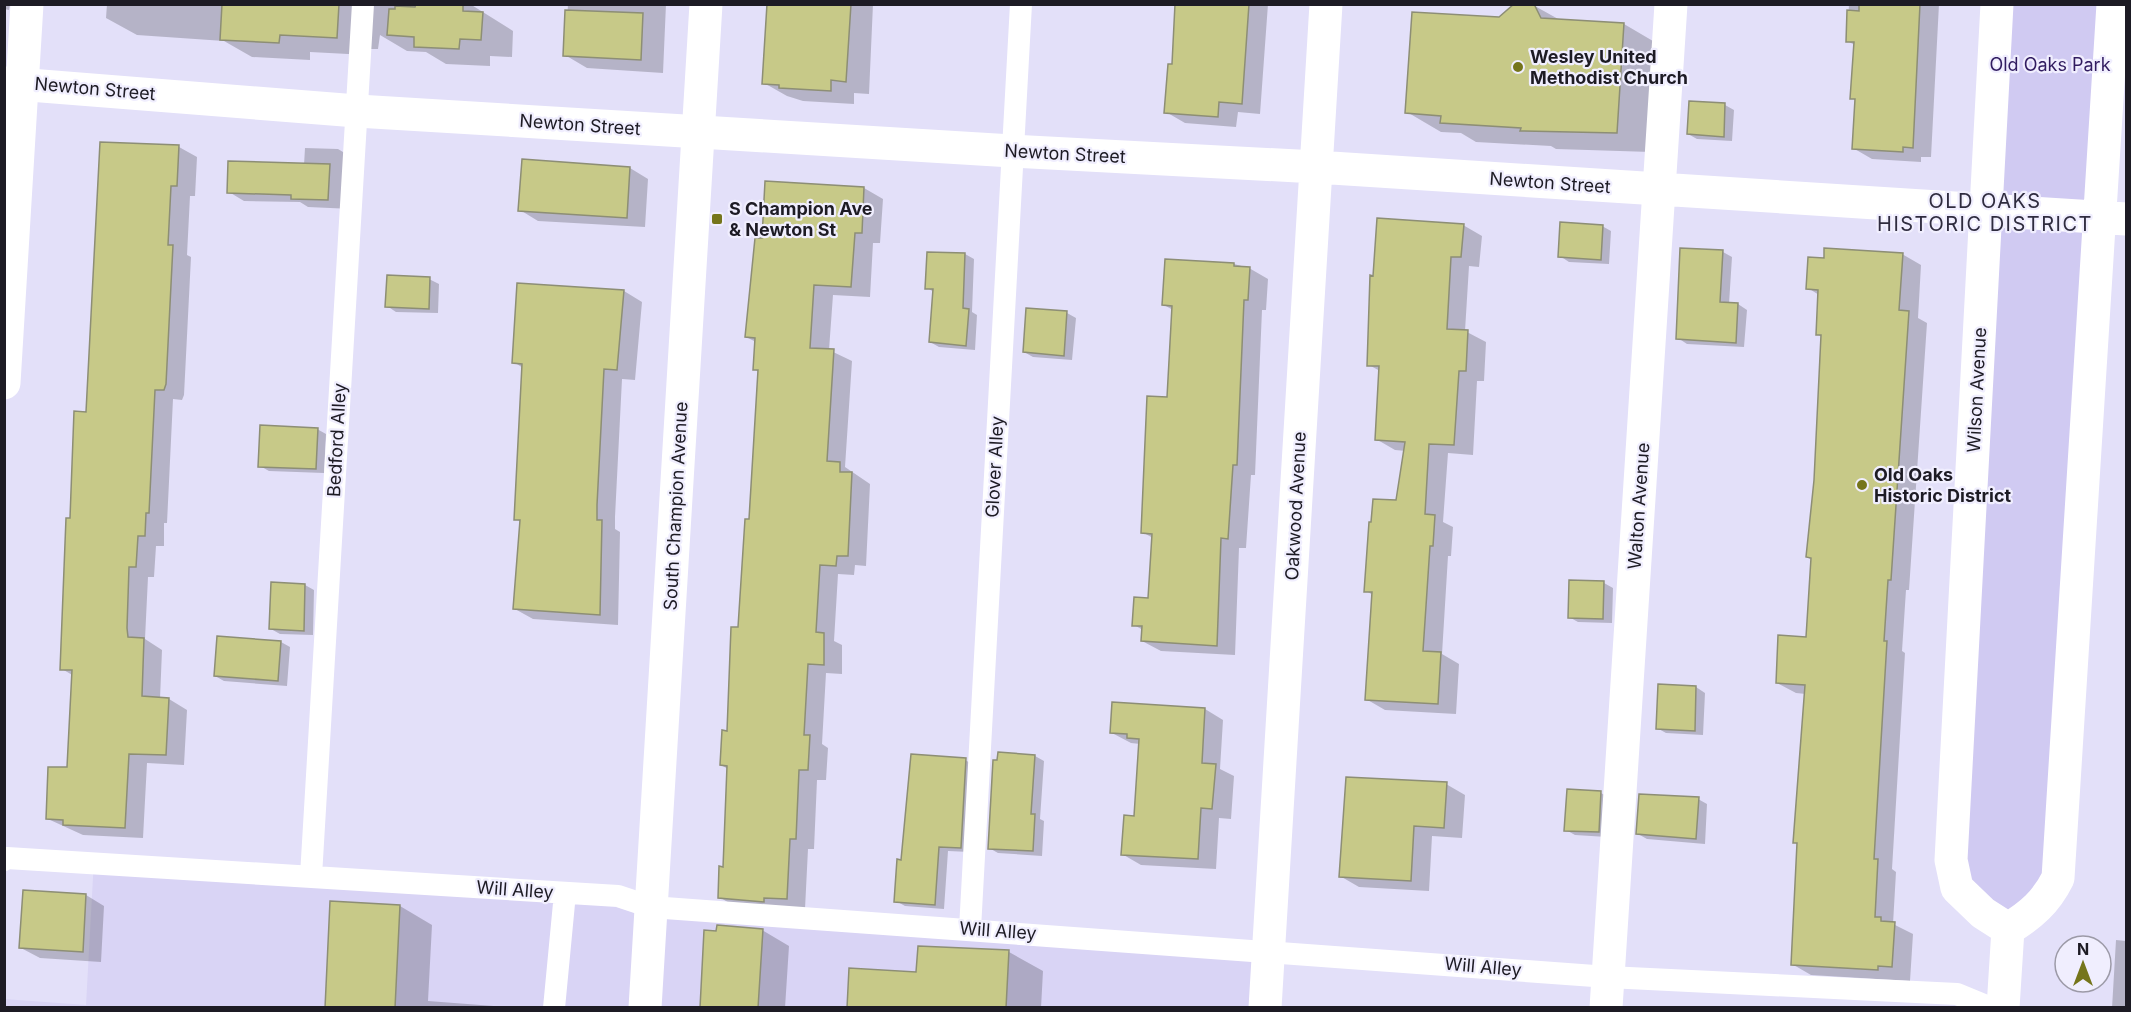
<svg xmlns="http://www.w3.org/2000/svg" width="2131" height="1012" font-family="Inter,sans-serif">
	<rect width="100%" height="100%" fill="#e3e0f9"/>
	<!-- built -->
	<path fill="#d9d4f5" d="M 94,859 L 1263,947 L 1260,1008 L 5,1008 L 4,999 L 86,1005 Z"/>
	<!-- green -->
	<path fill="#d0caf2" d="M 2003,5 L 2104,5 L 2050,883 L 2008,926 L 1959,888 Z"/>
	<!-- shadow -->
	<path fill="#0003" d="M 4,4 L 10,4 L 9,10 L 4,9 Z
		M 107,4 L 470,4 L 513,31 L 512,57 L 490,56 L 490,66 L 446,64 L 426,52 L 407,51 L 380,35 L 378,49 L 368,49 L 367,55 L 310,52 L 310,60 L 252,57 L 224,41 L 137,35 L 106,18 Z
		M 568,4 L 666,4 L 663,73 L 587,68 L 565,55 Z
		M 768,4 L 873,4 L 869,94 L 854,93 L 854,104 L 803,101 L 787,96 L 764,83 Z
		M 1177,4 L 1268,4 L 1260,114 L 1238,112 L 1236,127 L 1185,123 L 1166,112 L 1174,65 Z
		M 1849,4 L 1939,4 L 1931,157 L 1921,157 L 1921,162 L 1872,159 L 1853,148 L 1856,100 L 1852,98 L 1855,45 L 1847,41 Z
		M 1533,5 L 1560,20 L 1624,24 L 1658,44 L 1651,152 L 1556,149 L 1551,146 L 1476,142 L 1461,133 L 1441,132 L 1407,112 L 1499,19 Z
		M 1690,103 L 1725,105 L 1734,110 L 1732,141 L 1697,139 L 1688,134 Z
		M 179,147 L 197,157 L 195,196 L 190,196 L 187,255 L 191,257 L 184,395 L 182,400 L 173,399 L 167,523 L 164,523 L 164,546 L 156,546 L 154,577 L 148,577 L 145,639 L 162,650 L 160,699 L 169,699 L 187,710 L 184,765 L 147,763 L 143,838 L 83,835 L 48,819 L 68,769 L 74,676 L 62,669 L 72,520 L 88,413 Z
		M 305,148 L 338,149 L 353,158 L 352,209 L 308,207 L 300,202 L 244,201 L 229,192 L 304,165 Z
		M 630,168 L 648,179 L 645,227 L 538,221 L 520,210 Z
		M 767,182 L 864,188 L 883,199 L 880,243 L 873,243 L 870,297 L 833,295 L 829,350 L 852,361 L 845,467 L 870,484 L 866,566 L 855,565 L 854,575 L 838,574 L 834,641 L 842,645 L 842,674 L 826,673 L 822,744 L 828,748 L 826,780 L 817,780 L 814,849 L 808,849 L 805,909 L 738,908 L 719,897 L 724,868 L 728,769 L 721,765 L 728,732 L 751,520 L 759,372 L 754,369 L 756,342 L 746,337 L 763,240 Z
		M 1463,225 L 1482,236 L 1479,267 L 1469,266 L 1465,331 L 1486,342 L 1484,381 L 1477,381 L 1473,455 L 1448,453 L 1443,522 L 1453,527 L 1451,556 L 1448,556 L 1442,654 L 1459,664 L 1456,714 L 1385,710 L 1366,699 L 1373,595 L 1366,591 L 1398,502 L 1406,451 L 1395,450 L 1376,439 L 1380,371 L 1369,365 Z
		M 1602,226 L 1611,231 L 1609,264 L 1569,262 L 1560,256 Z
		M 1723,252 L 1732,257 L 1729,304 L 1738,304 L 1747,310 L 1744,347 L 1687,344 L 1678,338 Z
		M 965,254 L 974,259 L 972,312 L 977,315 L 975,350 L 939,347 L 930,342 L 934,292 L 927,288 Z
		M 1902,254 L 1921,265 L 1918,318 L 1927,323 L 1909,590 L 1906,590 L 1902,651 L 1905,653 L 1892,869 L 1896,872 L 1893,924 L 1913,934 L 1910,981 L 1811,975 L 1792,964 L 1798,845 L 1794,842 L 1806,694 L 1796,693 L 1777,683 L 1807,638 L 1812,560 L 1807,557 L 1815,480 L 1822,337 L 1817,334 L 1819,295 L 1808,288 L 1825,259 Z
		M 1234,264 L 1249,268 L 1268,279 L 1266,310 L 1262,310 L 1255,475 L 1251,475 L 1246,548 L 1239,548 L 1235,655 L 1161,651 L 1142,641 L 1143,630 L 1134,625 L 1149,600 L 1153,538 L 1142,532 L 1169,398 L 1173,310 L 1164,305 Z
		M 429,279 L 439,284 L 438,313 L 396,312 L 387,306 Z
		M 624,291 L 642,302 L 635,380 L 622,379 L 615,517 L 615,529 L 620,532 L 618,625 L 533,619 L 515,609 L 521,522 L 516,519 L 523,368 L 514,362 Z
		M 1067,313 L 1076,318 L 1072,360 L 1033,357 L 1024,352 Z
		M 317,429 L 326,434 L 324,473 L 269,471 L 260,466 Z
		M 1604,583 L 1613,588 L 1612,623 L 1578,622 L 1569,617 Z
		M 273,584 L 305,585 L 314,590 L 313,635 L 280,634 L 271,629 Z
		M 218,637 L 281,642 L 290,647 L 287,686 L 224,681 L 215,676 Z
		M 1659,686 L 1696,687 L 1705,693 L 1703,735 L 1666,733 L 1657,728 Z
		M 1205,709 L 1223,720 L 1220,769 L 1234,776 L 1231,819 L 1219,818 L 1216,869 L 1141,865 L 1122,854 L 1135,817 L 1140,744 L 1131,743 L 1112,733 Z
		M 1035,756 L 1044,761 L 1040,819 L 1044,821 L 1042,856 L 998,853 L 989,848 Z
		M 965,760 L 974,765 L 970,852 L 948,851 L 944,909 L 905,906 L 896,901 L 903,861 Z
		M 1446,784 L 1465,795 L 1462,838 L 1432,836 L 1429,891 L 1359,887 L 1340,876 Z
		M 1601,793 L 1610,798 L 1607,837 L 1575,835 L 1566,830 Z
		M 1698,799 L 1707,804 L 1705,844 L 1647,839 L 1638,834 Z
		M 86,895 L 104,906 L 101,962 L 40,958 L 21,948 Z
		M 400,906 L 432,925 L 428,1001 L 521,1008 L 326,1008 Z
		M 762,930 L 789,946 L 785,1008 L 701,1008 Z
		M 2116,940 L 2126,941 L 2126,1008 L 2112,1008 Z
		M 1009,952 L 1043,971 L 1041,1008 L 848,1008 L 918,973 Z"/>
	<!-- building -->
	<path fill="#c7c988" stroke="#8d8e75" stroke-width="1.5" d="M 222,4 L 339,4 L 337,38 L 280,35 L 279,43 L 220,40 Z
		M 416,4 L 463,4 L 463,11 L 483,12 L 481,40 L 460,39 L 459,49 L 414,47 L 414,37 L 387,35 L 389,9 L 395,9 L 395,6 L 415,7 Z
		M 767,4 L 851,4 L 846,82 L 831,80 L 831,91 L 779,88 L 779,85 L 762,84 Z
		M 1175,4 L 1249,4 L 1242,104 L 1219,102 L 1218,117 L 1164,113 L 1168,64 L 1172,64 Z
		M 1514,4 L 1534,4 L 1541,18 L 1624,23 L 1617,133 L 1520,131 L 1521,128 L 1440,123 L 1441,116 L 1405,113 L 1412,12 L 1499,17 Z
		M 1859,4 L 1920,4 L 1913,148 L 1903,147 L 1903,152 L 1852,149 L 1855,99 L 1850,99 L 1854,42 L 1846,42 L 1847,10 L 1859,11 Z
		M 565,10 L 643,13 L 641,60 L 563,56 Z
		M 1689,101 L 1725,103 L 1724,137 L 1687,134 Z
		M 100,142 L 179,145 L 177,186 L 171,186 L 168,245 L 173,245 L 166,384 L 164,390 L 155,390 L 149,513 L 146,513 L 145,536 L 138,536 L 136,567 L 129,567 L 127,628 L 128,637 L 144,638 L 142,696 L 169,698 L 166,755 L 129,754 L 125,828 L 63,825 L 63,820 L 46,819 L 48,767 L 67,767 L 72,670 L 60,670 L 66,518 L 70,518 L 74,411 L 86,412 Z
		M 522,159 L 630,167 L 627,218 L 518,211 Z
		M 228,161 L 330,164 L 328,200 L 291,199 L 291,195 L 227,193 Z
		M 765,181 L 864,187 L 862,233 L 855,233 L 851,287 L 814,285 L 810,348 L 834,349 L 827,461 L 840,462 L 840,472 L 852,472 L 848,556 L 837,556 L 836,566 L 820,565 L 816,632 L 824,633 L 824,665 L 808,664 L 804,735 L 810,735 L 808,770 L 799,770 L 796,839 L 790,839 L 787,899 L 764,898 L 764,902 L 718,898 L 719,866 L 723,867 L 727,766 L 720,765 L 722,730 L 727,731 L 731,627 L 738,627 L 745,519 L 749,519 L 758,370 L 753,370 L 755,338 L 745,337 L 755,238 L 762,238 Z
		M 1377,218 L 1464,224 L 1461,257 L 1451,257 L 1447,329 L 1468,330 L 1466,371 L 1459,371 L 1454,445 L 1429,444 L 1425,514 L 1435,515 L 1433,546 L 1430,546 L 1423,651 L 1441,652 L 1438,704 L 1365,700 L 1372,592 L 1364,592 L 1369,522 L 1371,522 L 1373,499 L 1396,500 L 1405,442 L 1375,440 L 1379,366 L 1367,366 L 1370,275 L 1373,276 Z
		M 1560,222 L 1603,225 L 1601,260 L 1558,257 Z
		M 1680,248 L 1723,250 L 1720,302 L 1738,303 L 1736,343 L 1676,339 Z
		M 1824,248 L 1903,253 L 1899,310 L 1909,311 L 1891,580 L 1888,580 L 1884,641 L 1887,641 L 1874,859 L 1878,859 L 1875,917 L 1881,917 L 1881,921 L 1895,922 L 1892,967 L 1878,966 L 1878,970 L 1791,965 L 1797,843 L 1793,843 L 1805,685 L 1776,683 L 1778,635 L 1806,637 L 1811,558 L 1806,557 L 1814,480 L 1821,335 L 1816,335 L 1818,290 L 1806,289 L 1808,257 L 1824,258 Z
		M 927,252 L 965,253 L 963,308 L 969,309 L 966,346 L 929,342 L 933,289 L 925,289 Z
		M 1165,259 L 1234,263 L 1234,266 L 1250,267 L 1248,300 L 1244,300 L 1237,465 L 1233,465 L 1228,539 L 1221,538 L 1217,646 L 1141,641 L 1142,626 L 1132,626 L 1134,597 L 1148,598 L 1152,534 L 1141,533 L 1147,396 L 1167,397 L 1172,306 L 1162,305 Z
		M 387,275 L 430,277 L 429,309 L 385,307 Z
		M 517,283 L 624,290 L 617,370 L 604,369 L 597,505 L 597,520 L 602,520 L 600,615 L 513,609 L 520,520 L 514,520 L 522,364 L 512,363 Z
		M 1026,308 L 1067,311 L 1064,356 L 1023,352 Z
		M 260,425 L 318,428 L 316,469 L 258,467 Z
		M 1569,580 L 1604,581 L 1603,619 L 1568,618 Z
		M 271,582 L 305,584 L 304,631 L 269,629 Z
		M 217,636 L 281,641 L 278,681 L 214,676 Z
		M 1658,684 L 1696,686 L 1695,731 L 1656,729 Z
		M 1112,702 L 1205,708 L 1202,763 L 1216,764 L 1212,809 L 1201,808 L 1198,859 L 1121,855 L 1124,815 L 1134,816 L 1139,739 L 1127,738 L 1127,734 L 1110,733 Z
		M 998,752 L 1035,755 L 1031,814 L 1035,814 L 1033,851 L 988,849 L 993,760 L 997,760 Z
		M 911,754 L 966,758 L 961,848 L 939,847 L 935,905 L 894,902 L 897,859 L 901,860 Z
		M 1346,777 L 1447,782 L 1444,828 L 1414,826 L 1411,881 L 1339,877 Z
		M 1567,789 L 1601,791 L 1599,832 L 1564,831 Z
		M 1639,794 L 1699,797 L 1696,839 L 1636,834 Z
		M 23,890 L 86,894 L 83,952 L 19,948 Z
		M 330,901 L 400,905 L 395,1008 L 325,1008 Z
		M 717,925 L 763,929 L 758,1008 L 700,1008 L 704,930 L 716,931 Z
		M 918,946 L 1009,950 L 1006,1008 L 847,1008 L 849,968 L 916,972 Z"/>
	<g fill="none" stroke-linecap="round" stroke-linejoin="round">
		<!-- lane -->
		<path stroke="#fff" stroke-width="22" d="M 4,860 L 7,858 L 618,896 L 651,907 L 1608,977 L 1957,994 L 1991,1008
			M 311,876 L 363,4
			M 970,929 L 1021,4
			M 554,1008 L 565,893"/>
		<!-- street -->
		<path stroke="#fff" stroke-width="33" d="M 1997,4 L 1951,860 L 1957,888 L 1983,913 L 2008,929
			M 4,83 L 357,111 L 1012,151 L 1316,167 L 2126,219
			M 2008,929 C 2031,915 2046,902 2058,878 L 2113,4
			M 1265,1008 L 1326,4
			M 1606,1008 L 1671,4
			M 2003,1008 L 2008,929"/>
		<!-- secondary -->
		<path stroke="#fff" stroke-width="33" d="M 4,383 L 27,4
			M 645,1008 L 706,4"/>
	</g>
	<!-- markers -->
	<g fill="#75751b" stroke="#f0eefe" stroke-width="2">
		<circle cx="1518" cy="67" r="6"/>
		<rect x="711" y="213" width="12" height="12" rx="3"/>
		<circle cx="1862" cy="485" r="6"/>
	</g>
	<g text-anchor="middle" stroke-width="4.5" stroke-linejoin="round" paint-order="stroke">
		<!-- poi labels -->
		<g font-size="18" font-weight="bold" fill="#1d1b24" stroke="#f0eefe" text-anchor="start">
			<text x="1530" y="63">Wesley United<tspan x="1530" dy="21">Methodist Church</tspan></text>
			<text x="729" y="215">S Champion Ave<tspan x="729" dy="21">&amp; Newton St</tspan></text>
			<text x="1874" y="481">Old Oaks<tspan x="1874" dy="21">Historic District</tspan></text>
		</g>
		<!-- park labels -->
		<g font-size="18" fill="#311c60" stroke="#f0eefe">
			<text x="2050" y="71">Old Oaks Park</text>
		</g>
		<!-- street labels -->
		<g font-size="18" fill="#1d1b24" stroke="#f0eefe">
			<text transform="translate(95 89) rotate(5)" y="6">Newton Street</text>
			<text transform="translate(580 125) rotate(4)" y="6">Newton Street</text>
			<text transform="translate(1065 154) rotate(3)" y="6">Newton Street</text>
			<text transform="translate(1550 183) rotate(4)" y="6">Newton Street</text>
			<text transform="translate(1977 390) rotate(-87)" y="6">Wilson Avenue</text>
			<text transform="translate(337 440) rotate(-87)" y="6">Bedford Alley</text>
			<text transform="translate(995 467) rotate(-87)" y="6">Glover Alley</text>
			<text transform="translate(676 506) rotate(-87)" y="6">South Champion Avenue</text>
			<text transform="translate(1296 506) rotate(-87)" y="6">Oakwood Avenue</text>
			<text transform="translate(1639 506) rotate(-86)" y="6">Walton Avenue</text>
			<text transform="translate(515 890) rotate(4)" y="6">Will Alley</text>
			<text transform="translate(998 931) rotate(4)" y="6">Will Alley</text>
			<text transform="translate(1483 967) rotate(5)" y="6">Will Alley</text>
		</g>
		<!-- neighbourhood labels -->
		<g font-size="20" letter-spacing="1.5" fill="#2f2c3f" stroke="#f0eefe">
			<text x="1985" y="208">OLD OAKS<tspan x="1985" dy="23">HISTORIC DISTRICT</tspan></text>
		</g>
	</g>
	<!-- border -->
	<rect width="2131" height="1012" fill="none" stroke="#1d1b24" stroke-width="12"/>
	<!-- north arrow -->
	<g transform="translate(2083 964)"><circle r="28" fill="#f0eefe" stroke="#9c9aa7" stroke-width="1.5"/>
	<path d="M0-4.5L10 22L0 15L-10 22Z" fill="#75751b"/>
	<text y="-9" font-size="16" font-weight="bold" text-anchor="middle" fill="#1d1b24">N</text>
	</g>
</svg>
